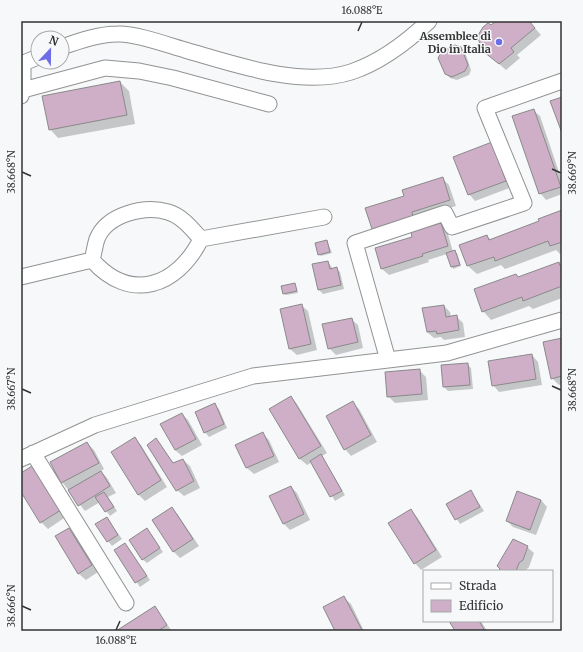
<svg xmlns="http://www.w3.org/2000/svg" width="583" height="652" font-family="Merriweather,serif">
	<rect width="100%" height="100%" fill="#f7f8f9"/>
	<!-- shadow -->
	<path fill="#0003" d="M 497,21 L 529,21 L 541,35 L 517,55 L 520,58 L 506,70 L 485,52 L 492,26 Z
		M 461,48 L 465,52 L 471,70 L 469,75 L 457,80 L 450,78 L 446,74 Z
		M 120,82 L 129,91 L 135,124 L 58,138 L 50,129 Z
		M 533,110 L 540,116 L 562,181 L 562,194 L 546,200 L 540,193 Z
		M 492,144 L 512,187 L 475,201 L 469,194 Z
		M 442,178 L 449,185 L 456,206 L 417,218 L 379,235 L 373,228 L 405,197 Z
		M 562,211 L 562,253 L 560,254 L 556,250 L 505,269 L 501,265 L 477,274 L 468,266 L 460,246 L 487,236 L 491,240 L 540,222 Z
		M 440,224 L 447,231 L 453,252 L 457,253 L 461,266 L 453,269 L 447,254 L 428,260 L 429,262 L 389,275 L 382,269 L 413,238 Z
		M 327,241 L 332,253 L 321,256 L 319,254 Z
		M 328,262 L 333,269 L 336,268 L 340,272 L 344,289 L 323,294 L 319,290 Z
		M 559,263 L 562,266 L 562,298 L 533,309 L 529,306 L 491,320 L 483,311 L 516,275 L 519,278 Z
		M 295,284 L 298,293 L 286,295 L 284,294 Z
		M 301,305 L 308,311 L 317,350 L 297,355 L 290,349 Z
		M 444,306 L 450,312 L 451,317 L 456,316 L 463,323 L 465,337 L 444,340 L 441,337 L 434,338 L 427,332 Z
		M 351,319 L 358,325 L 363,348 L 336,355 L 329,348 Z
		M 562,339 L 562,384 L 559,385 L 552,378 Z
		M 532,355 L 538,362 L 542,385 L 499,392 L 493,385 Z
		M 467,364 L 471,368 L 473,389 L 448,391 L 444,387 Z
		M 419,370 L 426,377 L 428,400 L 395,403 L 388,396 Z
		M 291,397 L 297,404 L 327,453 L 322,456 L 345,495 L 335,501 L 312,462 L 307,465 L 300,459 L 271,409 Z
		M 353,403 L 359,409 L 377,442 L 351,456 L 345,449 Z
		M 214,405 L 219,409 L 227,428 L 209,437 L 205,432 Z
		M 182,414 L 188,420 L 202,445 L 182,456 L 175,450 Z
		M 262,433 L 269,440 L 279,462 L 254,474 L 247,468 L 237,445 Z
		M 135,439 L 141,445 L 167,487 L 145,501 L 138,494 Z
		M 156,439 L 174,464 L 183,460 L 190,466 L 200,488 L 184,496 L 177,490 Z
		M 87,443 L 94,450 L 104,469 L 101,471 L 107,478 L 116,493 L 108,497 L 117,511 L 110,516 L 100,502 L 85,511 L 62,482 Z
		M 32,467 L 39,473 L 67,516 L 48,529 L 41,522 L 21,490 L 21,474 Z
		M 291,487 L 297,493 L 310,520 L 290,530 L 283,523 Z
		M 471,491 L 484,511 L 460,524 L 447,504 Z
		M 541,500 L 547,507 L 536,535 L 513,527 L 507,521 Z
		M 172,508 L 178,515 L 199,546 L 180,558 L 174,552 L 153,520 Z
		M 410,510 L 417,517 L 442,557 L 421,570 L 415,563 Z
		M 107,518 L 122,539 L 112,546 L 108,541 Z
		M 68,529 L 75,535 L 98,572 L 86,580 L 79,574 L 56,537 Z
		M 147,529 L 163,552 L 147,563 L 142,559 Z
		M 125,544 L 150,580 L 140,587 L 115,551 Z
		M 527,547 L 534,553 L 529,567 L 525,571 L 500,571 Z
		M 344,598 L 351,604 L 364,631 L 336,631 Z
		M 154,607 L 172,631 L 118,631 Z
		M 450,621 L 481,621 L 487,631 L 456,631 Z"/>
	<!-- building -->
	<path fill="#cfafc8" stroke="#8a8a8a" d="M 496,21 L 529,21 L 535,28 L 511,48 L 514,52 L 499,64 L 484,52 L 477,37 L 483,27 L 488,23 L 491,25 Z
		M 455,45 L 461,47 L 468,65 L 465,71 L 452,77 L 445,74 L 438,58 L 442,51 Z
		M 120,81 L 127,115 L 49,130 L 42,96 Z
		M 562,97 L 562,133 L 550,101 Z
		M 534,109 L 561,187 L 539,194 L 512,116 Z
		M 492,142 L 506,181 L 468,195 L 453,157 Z
		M 443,177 L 450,200 L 412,212 L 413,216 L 372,229 L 365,208 L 404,196 L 402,190 Z
		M 562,210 L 562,242 L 550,246 L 548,241 L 495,261 L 494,257 L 467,266 L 459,245 L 487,235 L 489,240 L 539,221 L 538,219 Z
		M 441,223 L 448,246 L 422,254 L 423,256 L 381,269 L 375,248 L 412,237 L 411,232 Z
		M 327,240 L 330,252 L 318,255 L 315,243 Z
		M 455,250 L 460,265 L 451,267 L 446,253 Z
		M 328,261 L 330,269 L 337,267 L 341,285 L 318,290 L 312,264 Z
		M 559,262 L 560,266 L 562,265 L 562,286 L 523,301 L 522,297 L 482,312 L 474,289 L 516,274 L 518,277 Z
		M 295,283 L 297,291 L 283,294 L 281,286 Z
		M 302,304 L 311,344 L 289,349 L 280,309 Z
		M 444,305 L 446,317 L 457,315 L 459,330 L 437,334 L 436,331 L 427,332 L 422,308 Z
		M 352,318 L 358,342 L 328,349 L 322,324 Z
		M 562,338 L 562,376 L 551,379 L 543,342 Z
		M 532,354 L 536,379 L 492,386 L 488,361 Z
		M 468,363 L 470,385 L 443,387 L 441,365 Z
		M 420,369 L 422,394 L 387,397 L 385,372 Z
		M 291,396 L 321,446 L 299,459 L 269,409 Z
		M 353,401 L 371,435 L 344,450 L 326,416 Z
		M 215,403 L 224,424 L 204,433 L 195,412 Z
		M 182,413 L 196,439 L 175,450 L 160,424 Z
		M 263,432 L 274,456 L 246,468 L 235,445 Z
		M 135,437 L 161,480 L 138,495 L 111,452 Z
		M 156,438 L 173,463 L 183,459 L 194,481 L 176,491 L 147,445 Z
		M 87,442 L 99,463 L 61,483 L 50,462 Z
		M 321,454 L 342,491 L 330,497 L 310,461 Z
		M 32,466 L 61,510 L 40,523 L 21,492 L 21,473 Z
		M 101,471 L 110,486 L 78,506 L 68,490 Z
		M 291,486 L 304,514 L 283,524 L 269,496 Z
		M 471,490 L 480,507 L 455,520 L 446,504 Z
		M 517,491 L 541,500 L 530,530 L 506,521 Z
		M 104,492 L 114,507 L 105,512 L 95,497 Z
		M 172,507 L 193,539 L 173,552 L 152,520 Z
		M 411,509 L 436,550 L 414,564 L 388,523 Z
		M 107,517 L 118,535 L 107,542 L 95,524 Z
		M 69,528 L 92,565 L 78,574 L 55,536 Z
		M 147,528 L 160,548 L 142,560 L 129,540 Z
		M 513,539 L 528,546 L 523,560 L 519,563 L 516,571 L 498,571 L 500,569 L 497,566 Z
		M 125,543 L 147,576 L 135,583 L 114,550 Z
		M 344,596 L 362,630 L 360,631 L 335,631 L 323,607 Z
		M 155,606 L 167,625 L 158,631 L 116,631 Z
		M 449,621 L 479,621 L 485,631 L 455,631 Z"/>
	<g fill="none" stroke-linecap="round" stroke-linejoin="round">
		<defs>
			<path id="minor" d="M 62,47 C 79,41 99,34 118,34 C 134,33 168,45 185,50 C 234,64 301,88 351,72 C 381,62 407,42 429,21
				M 23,63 L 23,90
				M 21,64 L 38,57
				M 21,96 L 23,90 L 105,68 L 139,71 L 173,78 L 269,104
				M 201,239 C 177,287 130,303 92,260 C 94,253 95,245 97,239 C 107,214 145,205 168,212 C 182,216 192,229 201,239 L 324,217
				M 21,277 L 92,260
				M 388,360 L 355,243 L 445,213 L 452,227 L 524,203 L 485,108 L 562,81
				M 33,453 L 126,603
				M 21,459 L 95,425 L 253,376 L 447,353 L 562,320"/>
		</defs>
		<!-- minor casing -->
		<use href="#minor" stroke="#919292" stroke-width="17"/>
		<!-- minor -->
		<use href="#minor" stroke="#fff" stroke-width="15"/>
	</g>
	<!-- ticks -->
	<path fill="none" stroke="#323333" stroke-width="1.5" d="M 358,31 L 362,22M 552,169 L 561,173M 22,172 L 31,176M 552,386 L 561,390M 22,389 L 31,393M 22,606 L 31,610M 116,630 L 120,621"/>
	<!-- markers -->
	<circle fill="#6c6de7" stroke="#f7f8f9" stroke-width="1.5" cx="499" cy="42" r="4"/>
	<g text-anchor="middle" stroke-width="3" stroke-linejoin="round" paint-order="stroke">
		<!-- poi labels -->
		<g font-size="11" font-weight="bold" fill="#323333" stroke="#f7f8f9" text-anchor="end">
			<text x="491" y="40">Assemblee di<tspan x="491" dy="13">Dio in Italia</tspan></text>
		</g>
	</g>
	<!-- border -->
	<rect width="583" height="652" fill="none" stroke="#f7f8f9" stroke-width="44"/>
	<!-- legend -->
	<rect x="423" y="570" width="130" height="52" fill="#f7f8f9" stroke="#a8a9aa"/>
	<rect x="431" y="583" width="20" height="6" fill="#ffffff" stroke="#a8a9aa"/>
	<text x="459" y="590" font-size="12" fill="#323333">Strada</text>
	<rect x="431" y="600" width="20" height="12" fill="#cfafc8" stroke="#a8a9aa"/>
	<text x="459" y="610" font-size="12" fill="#323333">Edificio</text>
	<!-- north arrow -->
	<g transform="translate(50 50) rotate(22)"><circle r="19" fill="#f7f8f9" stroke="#a8a9aa"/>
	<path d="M0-3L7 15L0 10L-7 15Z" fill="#6c6de7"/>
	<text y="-6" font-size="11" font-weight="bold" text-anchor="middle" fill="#323333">N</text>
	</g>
	<rect x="22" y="22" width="539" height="608" fill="none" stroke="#323333" stroke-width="1.5"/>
	<g font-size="10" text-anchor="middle" fill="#323333">
		<text x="362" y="14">16.088°E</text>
		<text transform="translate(11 172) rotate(-90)" y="4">38.668°N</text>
		<text transform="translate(572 173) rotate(-90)" y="4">38.669°N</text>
		<text transform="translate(11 389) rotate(-90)" y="4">38.667°N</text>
		<text transform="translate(572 390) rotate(-90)" y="4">38.668°N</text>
		<text transform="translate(11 606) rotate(-90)" y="4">38.666°N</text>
		<text x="116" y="644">16.088°E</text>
	</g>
</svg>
